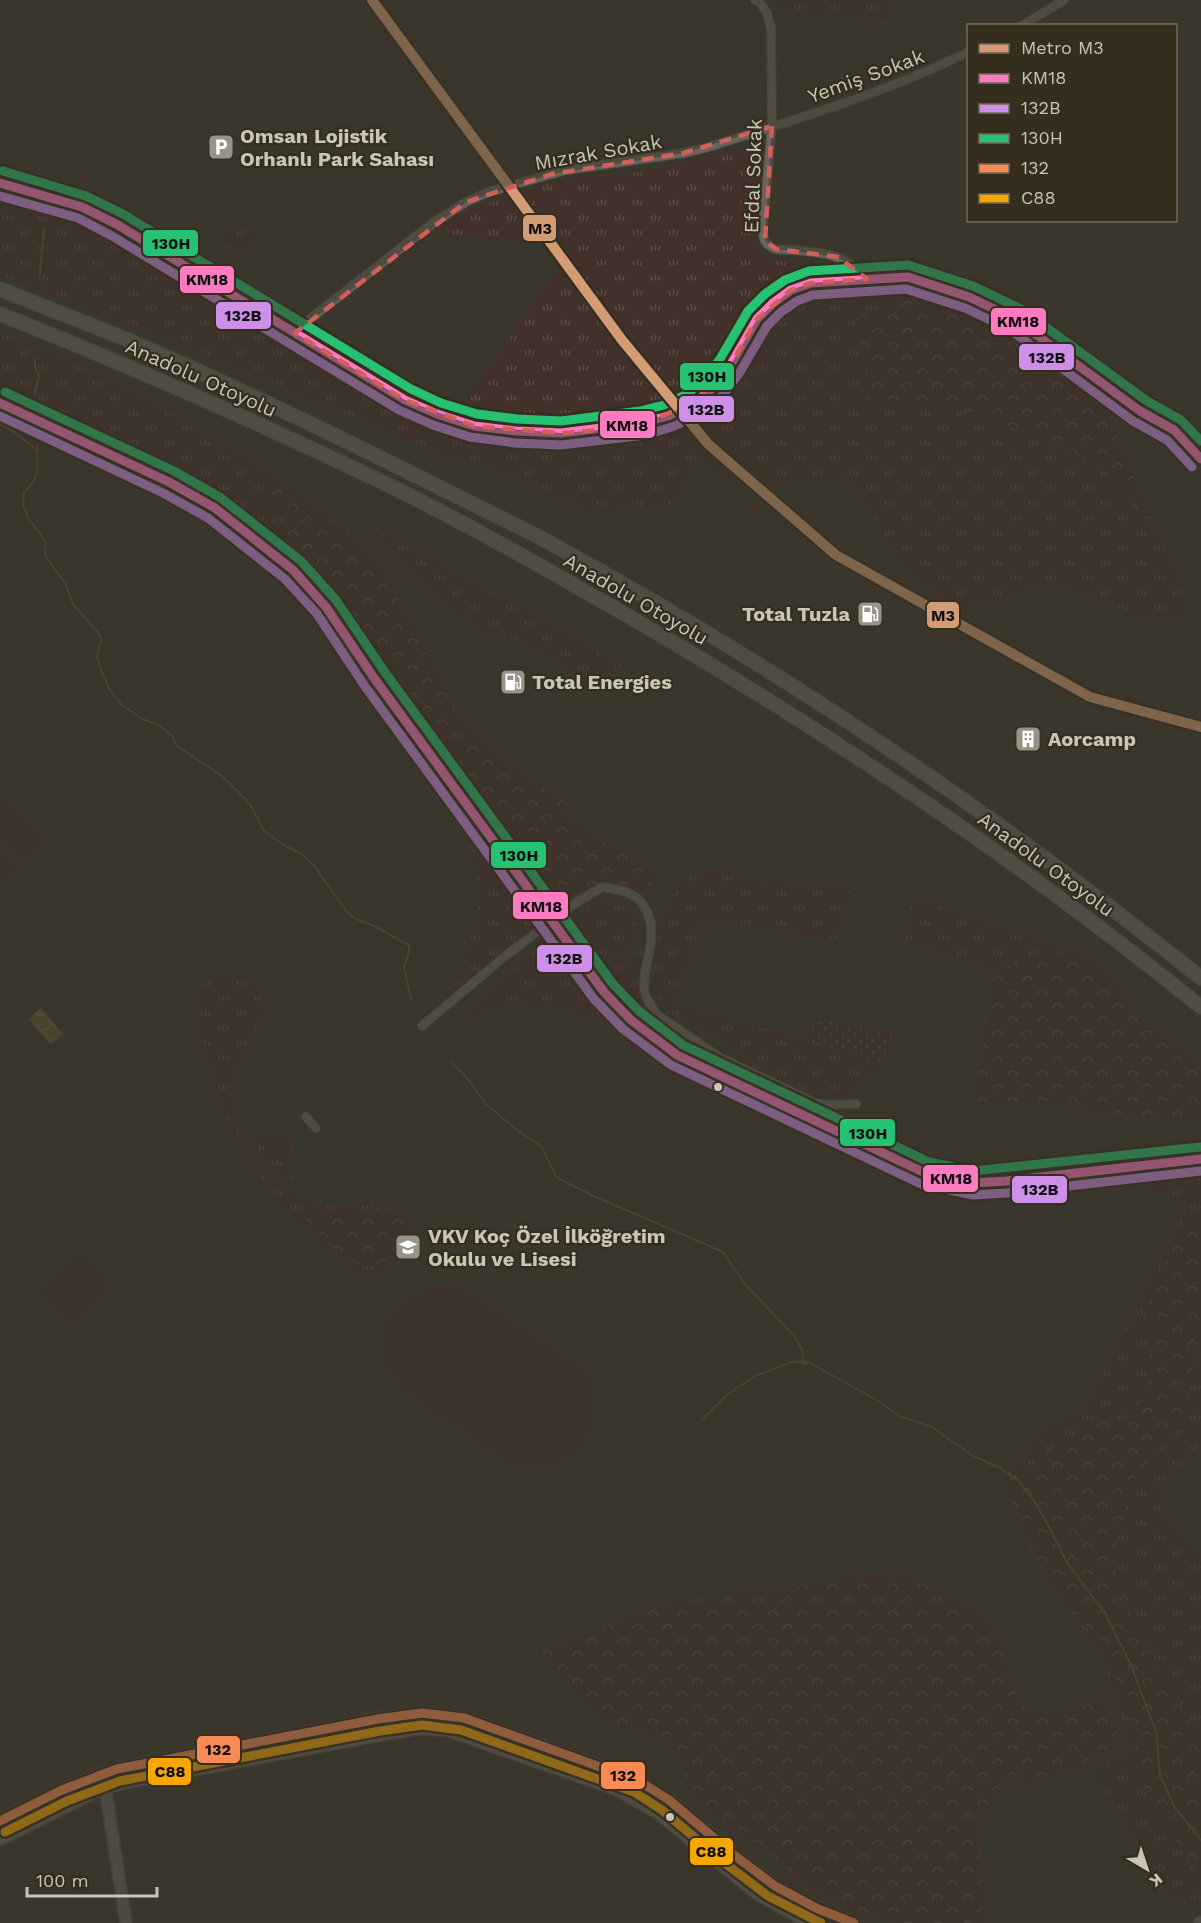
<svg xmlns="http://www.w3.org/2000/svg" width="1201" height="1923" font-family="'Work Sans',sans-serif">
	<defs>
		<pattern id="grass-tufts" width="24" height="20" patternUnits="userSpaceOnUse" patternTransform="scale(1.5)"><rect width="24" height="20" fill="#42302a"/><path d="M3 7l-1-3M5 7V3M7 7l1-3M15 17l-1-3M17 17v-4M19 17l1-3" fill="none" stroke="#5c4c47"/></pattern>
		<pattern id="forest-crowns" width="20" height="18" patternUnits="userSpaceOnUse" patternTransform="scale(1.5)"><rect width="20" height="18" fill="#42302a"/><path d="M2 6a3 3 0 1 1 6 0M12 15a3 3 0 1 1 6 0" fill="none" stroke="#5c4c47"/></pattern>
		<pattern id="garden-dots" width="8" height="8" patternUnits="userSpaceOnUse" patternTransform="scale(1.5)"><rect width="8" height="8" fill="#42302a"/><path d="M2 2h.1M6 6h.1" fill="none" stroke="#5c4c47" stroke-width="1.8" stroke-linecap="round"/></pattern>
		<pattern id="water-waves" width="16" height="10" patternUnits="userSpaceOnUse" patternTransform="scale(1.5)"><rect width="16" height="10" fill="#5e5236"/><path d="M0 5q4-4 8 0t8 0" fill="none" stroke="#746951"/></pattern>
	</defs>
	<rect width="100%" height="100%" fill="#3a362c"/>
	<!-- grass -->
	<path fill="url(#grass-tufts)" d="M 776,0 L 893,0 L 887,23 L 780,11 Z
		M 753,147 L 759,150 L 760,162 L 753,240 C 764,263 776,261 798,264 L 795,277 C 750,284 719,345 693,379 C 639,427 527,422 461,406 L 575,246 L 431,232 L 458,216 L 485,204 L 563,180 L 664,169 Z
		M 0,197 L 36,206 L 104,227 L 411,416 L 477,438 L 548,441 L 626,434 L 695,415 L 725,387 L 754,341 L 780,311 L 831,295 L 894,300 L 855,318 L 872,402 L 973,412 L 1056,444 L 1103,469 L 1158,534 L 1191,611 L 1152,623 C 1118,608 1085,589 1047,588 C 1022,587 978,604 953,611 L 939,596 L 899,560 L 851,477 L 739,488 L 698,457 L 671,506 L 590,512 L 516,475 L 440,454 L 173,341 L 0,275 Z
		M223 237a16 16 0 1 1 32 0a16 16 0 1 1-32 0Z
		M 0,332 L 38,347 L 160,406 L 275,476 L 265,527 L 180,472 L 0,385 Z
		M 363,523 L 515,604 L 621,665 L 622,669 L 579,681 L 580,675 L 542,652 L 508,636 L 489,633 L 461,616 L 426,585 Z
		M 468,820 L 537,924 L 445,1001 L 441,1002 L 463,967 L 477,914 L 476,868 L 466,827 Z
		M 712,873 L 851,890 L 836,940 L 704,918 L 674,1005 L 806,1039 L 886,1065 L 847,1090 L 847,1098 L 806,1091 L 703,1030 L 669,1012 L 651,988 L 650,972 L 659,924 L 672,897 L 685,877 Z
		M 912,897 L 1033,939 L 1071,949 L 995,968 L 904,941 Z
		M 605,899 C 667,903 625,985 588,949 C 580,942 575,931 569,922 L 596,902 Z
		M 646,941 L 641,974 L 640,1000 L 647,1014 L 602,971 C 624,964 634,961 646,941 Z
		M 545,942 L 624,1024 L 626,1028 C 590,1017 552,1004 513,1006 C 497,1007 481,1017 464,1019 L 464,1014 Z
		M 227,970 C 253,973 264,988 263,1014 C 255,1032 235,1068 232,1085 C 225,1131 269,1192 314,1203 C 331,1208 347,1206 364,1203 C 369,1203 376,1200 382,1201 C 414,1204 425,1248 397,1265 C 389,1269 375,1274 366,1273 C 350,1271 332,1255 320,1244 C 259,1188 215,1118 200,1035 C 198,1023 193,1008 197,995 C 201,981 214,974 227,970 Z
		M 245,1127 C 259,1137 274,1141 290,1135 L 294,1141 L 288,1162 L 294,1186 C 272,1172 257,1151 245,1127 Z
		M 1201,1179 L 1201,1440 C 1191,1460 1181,1471 1163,1484 L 1160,1506 L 1167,1520 L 1201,1559 L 1201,1899 L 1170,1896 L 1102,1788 L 1094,1771 L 1129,1752 L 1114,1691 L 1101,1655 L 1055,1590 L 1001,1485 L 1049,1424 L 1085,1412 L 1188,1205 L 1147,1187 L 1149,1182 Z
		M 421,1718 L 464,1723 L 636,1786 L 653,1798 L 652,1801 L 627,1786 L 456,1727 L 268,1750 L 121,1776 L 190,1763 L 212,1756 Z
		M 80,1788 L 82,1790 L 81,1792 L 0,1833 L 0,1828 Z
		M 668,1807 C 720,1850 772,1901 837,1923 C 788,1923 710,1848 673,1816 L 667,1808 Z"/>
	<!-- forest -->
	<path fill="url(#forest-crowns)" d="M 894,300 L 944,302 L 1022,338 L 1100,396 L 1158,534 L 1103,469 L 1056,444 L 973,412 L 872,402 L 855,318 Z
		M 275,476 L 331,518 L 360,544 L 385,572 L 459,714 C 487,755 526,777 568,802 L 563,814 L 659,877 L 642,894 L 626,886 L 600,882 L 559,907 L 424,722 L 332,592 L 265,527 Z
		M 1071,949 L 1093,961 L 1112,978 L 1132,1011 L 1201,1067 L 1201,1123 L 1061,1107 L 973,1106 L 995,968 Z
		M 383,1207 C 416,1216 415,1251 384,1262 C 379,1264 371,1267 366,1266 C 341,1262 313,1229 298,1210 L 336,1214 Z
		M 1201,1224 L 1201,1356 L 1182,1384 L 1194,1410 L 1130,1484 L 1116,1548 L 1116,1578 L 1125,1602 L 1142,1637 L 1164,1679 L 1185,1711 L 1201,1747 L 1201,1877 L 1161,1818 L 1139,1783 L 1129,1710 L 1099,1641 L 1074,1612 L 1066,1592 L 1049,1578 L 1015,1517 L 1008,1485 L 1020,1475 L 1038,1474 L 1033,1460 L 1100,1421 L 1122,1419 L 1151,1394 L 1147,1366 L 1156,1338 L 1144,1312 L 1170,1252 L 1183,1232 Z
		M 895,1574 L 909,1575 L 944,1594 L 971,1605 L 983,1618 L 1000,1642 L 1007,1669 L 1019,1700 L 1026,1709 L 1050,1712 L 1070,1711 L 1096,1699 C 1107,1714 1121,1727 1117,1747 L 1099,1758 L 1022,1785 L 1015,1782 L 999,1784 L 998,1795 L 978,1816 L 984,1923 L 900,1923 L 851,1910 L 815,1889 L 704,1806 L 685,1787 L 685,1766 L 665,1737 L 622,1728 L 603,1720 L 552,1668 L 541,1652 L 660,1604 L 739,1592 L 817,1584 L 853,1576 Z"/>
	<!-- garden -->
	<path fill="url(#garden-dots)" d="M 812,1018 L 896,1033 L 886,1065 L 806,1039 Z"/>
	<!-- pitch -->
	<path fill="#42302a" d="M 5,798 L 44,839 L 22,861 L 0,838 L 0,803 Z
		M 0,850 L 17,867 L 1,884 L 0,884 Z
		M 79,1253 L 111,1284 L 72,1323 L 40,1292 Z
		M 457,1284 L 599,1381 L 590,1394 C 602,1445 556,1483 508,1462 C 489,1450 470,1436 451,1423 C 422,1403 381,1384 382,1343 C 382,1331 387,1319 395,1309 C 410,1292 431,1286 453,1290 Z"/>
	<!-- water -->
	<path fill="url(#water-waves)" d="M 41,1008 L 63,1034 L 50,1044 L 29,1019 Z"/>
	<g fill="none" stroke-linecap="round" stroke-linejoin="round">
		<!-- stream -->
		<path stroke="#5e5236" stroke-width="2" d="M 40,274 L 44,228
			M 35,359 L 35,367 L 39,375 L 35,393
			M 0,424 L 13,431 L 37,450
			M 37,446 C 38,465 40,480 24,492 L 23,505 L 28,518 L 46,542 L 45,555 L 66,585 L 73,604 L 99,634 L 101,640 L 97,657 L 101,670 L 110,690 L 121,704 L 141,718 L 160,726 L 172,736 L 177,746 L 222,776 L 250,804 L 264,831 L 284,845 L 303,855 L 315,867 L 347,912 L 356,919 L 374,926 L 409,945 L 409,952 L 404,967 L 411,999
			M 452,1063 L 464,1074 L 486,1104 L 518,1131 L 541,1146 L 557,1178 L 596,1197 L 723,1252 L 745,1284 L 796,1338 L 802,1350 L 803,1362
			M 702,1420 L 728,1394 L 755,1376 L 792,1362 L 810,1363 L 880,1402 L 899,1416 L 932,1427 L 973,1456 L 1000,1468 L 1018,1480 L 1033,1499 L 1047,1523 L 1066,1561 L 1106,1615 L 1131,1665 L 1156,1732 L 1160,1775 L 1174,1806 L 1201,1840"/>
		<defs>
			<path id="street" d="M 755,0 L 759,1 L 767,13 L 771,28 L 772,126 L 763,226 C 762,237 764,245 776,249 C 811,252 843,249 867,279
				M 1021,26 L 1064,0
				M 293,332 L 434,222 L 466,202 L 488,192 L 566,170 L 684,153 L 705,148 C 794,120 885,93 968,52
				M 422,1026 L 504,957 L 574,904 L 602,887 L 624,891 L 635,896 L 642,903 L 648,914 L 651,924 L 651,943 L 645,972 L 644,988 L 646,997 L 656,1014 L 719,1057 L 815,1103 L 828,1105 L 856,1104
				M 306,1117 L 316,1128"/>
			<path id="secondary" d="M 103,1773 L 126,1923"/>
			<path id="primary" d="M 0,183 L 82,207 L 118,225 L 405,400 L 437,414 L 474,426 L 516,431 L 561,433 L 642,423 L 668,416 L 694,404 L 715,386 L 730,366 L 757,319 L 773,303 L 791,290 L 811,283 L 908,277 L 969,297 L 1015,319 L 1140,411 L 1174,430 L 1201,459
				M 0,403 L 169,482 L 215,508 L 293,570 L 326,607 L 374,678 L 524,885
				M 577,956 L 604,992 L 631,1020 L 677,1055 L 925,1173 L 972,1183 L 1006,1181 L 1201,1159
				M 0,1821 L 62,1790 L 117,1769 L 378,1719 L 422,1713 L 464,1718 L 639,1781 L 669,1800 L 734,1855 L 775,1886 L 818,1909 L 854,1923
				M 0,1839 L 94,1792 L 121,1783 L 389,1733 L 421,1728 L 448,1730 L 617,1789 L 660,1814 L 758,1894 L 810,1923
				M 1200,1923 L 1201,1923"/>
			<path id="highway" d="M 0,289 C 43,307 87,323 130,341 C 230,384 329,432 427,481 C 464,500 502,518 539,537 C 770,662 996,814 1201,978
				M 0,314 C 130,366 258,422 384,483 C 480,530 573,584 666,638 C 853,749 1032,870 1201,1007"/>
		</defs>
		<!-- street casing -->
		<use href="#street" stroke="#54514a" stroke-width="10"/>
		<!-- secondary casing -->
		<use href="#secondary" stroke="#54514a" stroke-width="14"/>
		<!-- primary casing -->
		<use href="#primary" stroke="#57524a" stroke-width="15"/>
		<!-- highway casing -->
		<use href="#highway" stroke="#555249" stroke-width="16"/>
		<!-- street -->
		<use href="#street" stroke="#68645c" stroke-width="8"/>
		<!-- secondary -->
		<use href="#secondary" stroke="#66635b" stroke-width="10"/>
		<!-- primary -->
		<use href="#primary" stroke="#6a675e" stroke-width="12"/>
		<!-- highway -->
		<use href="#highway" stroke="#686661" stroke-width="14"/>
		<defs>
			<path id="primary-bridge" d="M 524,885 L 577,956"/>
		</defs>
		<!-- primary-bridge casing -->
		<use href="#primary-bridge" stroke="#57524a" stroke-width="15" stroke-linecap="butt"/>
		<!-- primary-bridge -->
		<use href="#primary-bridge" stroke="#6a675e" stroke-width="12"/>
		<defs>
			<path id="bus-1" d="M 0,183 L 82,207 L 118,225 L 405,400 L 437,414 L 474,426 L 516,431 L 561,433 L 642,423 L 668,416 L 694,404 L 715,386 L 730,366 L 757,319 L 773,303 L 791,290 L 811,283 L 908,277 L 969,297 L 1015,319 L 1140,411 L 1174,430 L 1201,459
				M 0,403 L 169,482 L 215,508 L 293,570 L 326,607 L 374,678 L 604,992 L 631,1020 L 677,1055 L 925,1173 L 972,1183 L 1006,1181 L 1201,1159"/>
			<path id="bus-2" d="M 0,196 L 78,218 L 112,236 L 399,410 L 433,425 L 470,437 L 515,443 L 561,445 L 645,435 L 672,427 L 699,415 L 723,395 L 740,372 L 767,326 L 781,312 L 797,301 L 813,295 L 906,289 L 965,308 L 1009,329 L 1133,421 L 1167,440 L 1192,467
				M 0,416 L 163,493 L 208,518 L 285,579 L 317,614 L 364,685 L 594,999 L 623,1029 L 671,1065 L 921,1184 L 973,1195 L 1007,1193 L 1201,1171"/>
			<path id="bus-3" d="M 3,171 L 86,196 L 123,214 L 411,389 L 441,403 L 477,414 L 517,419 L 561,421 L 640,411 L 664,405 L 687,394 L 706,378 L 720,359 L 748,311 L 765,294 L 785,280 L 809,271 L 908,265 L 973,286 L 1021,309 L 1147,401 L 1181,420 L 1201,441
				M 5,392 L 174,471 L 221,498 L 301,561 L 336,600 L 384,671 L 613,984 L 639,1011 L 683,1045 L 929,1162 L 973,1171 L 1200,1147"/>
			<path id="bus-4" d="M 0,1821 L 62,1790 L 117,1769 L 378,1719 L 422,1713 L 464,1718 L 639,1781 L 669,1800 L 734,1855 L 775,1886 L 818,1909 L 854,1923"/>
			<path id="bus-5" d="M 5,1832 L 67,1801 L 120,1781 L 380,1731 L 422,1725 L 461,1730 L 634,1792 L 662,1810 L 726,1864 L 768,1896 L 821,1923"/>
		</defs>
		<!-- bus-1 casing -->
		<use href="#bus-1" stroke="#352e1f" stroke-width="14"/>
		<!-- bus-2 casing -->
		<use href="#bus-2" stroke="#352e1f" stroke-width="14"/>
		<!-- bus-3 casing -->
		<use href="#bus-3" stroke="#352e1f" stroke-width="14"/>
		<!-- bus-4 casing -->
		<use href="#bus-4" stroke="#352e1f" stroke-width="14"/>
		<!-- bus-5 casing -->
		<use href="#bus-5" stroke="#352e1f" stroke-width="14"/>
		<!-- bus-1 -->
		<use href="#bus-1" stroke="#fe7ac1" stroke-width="9"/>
		<!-- bus-2 -->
		<use href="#bus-2" stroke="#ce8fe9" stroke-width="9"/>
		<!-- bus-3 -->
		<use href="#bus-3" stroke="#26c172" stroke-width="9"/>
		<!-- bus-4 -->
		<use href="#bus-4" stroke="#f98a56" stroke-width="9"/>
		<!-- bus-5 -->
		<use href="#bus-5" stroke="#f7a600" stroke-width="9"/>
		<defs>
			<path id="metro-1" d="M 372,0 L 622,340 L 708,444 L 836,555 L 1090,697 L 1201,727"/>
		</defs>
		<!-- metro-1 casing -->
		<use href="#metro-1" stroke="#352e1f" stroke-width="15"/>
		<!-- metro-1 -->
		<use href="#metro-1" stroke="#d39c74" stroke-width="10"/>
	</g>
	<!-- marked area -->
	<path d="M0 0H1201V1923H0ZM 772,126 L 765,241 L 776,249 L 838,257 L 867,279 L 811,283 L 791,290 L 757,319 L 730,366 L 694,404 L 642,423 L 600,430 L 561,433 L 474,426 L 405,400 L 295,333 L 466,202 L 552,174 L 684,153 Z" fill="#3a362c" fill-opacity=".55" fill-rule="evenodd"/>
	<path fill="none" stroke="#d25f5a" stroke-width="4.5" stroke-dasharray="12 8" stroke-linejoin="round" d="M 772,126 L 765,241 L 776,249 L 838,257 L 867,279 L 811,283 L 791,290 L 757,319 L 730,366 L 694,404 L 642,423 L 600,430 L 561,433 L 474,426 L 405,400 L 295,333 L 466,202 L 552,174 L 684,153 Z"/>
	<!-- icons -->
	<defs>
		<symbol id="parking-square" viewBox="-11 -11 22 22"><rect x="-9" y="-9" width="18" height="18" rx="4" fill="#989386" stroke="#352e1f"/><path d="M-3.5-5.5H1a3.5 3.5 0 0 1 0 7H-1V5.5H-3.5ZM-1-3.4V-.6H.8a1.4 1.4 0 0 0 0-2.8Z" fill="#fff"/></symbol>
		<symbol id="fuel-square" viewBox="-11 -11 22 22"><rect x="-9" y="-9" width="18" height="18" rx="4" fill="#989386" stroke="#352e1f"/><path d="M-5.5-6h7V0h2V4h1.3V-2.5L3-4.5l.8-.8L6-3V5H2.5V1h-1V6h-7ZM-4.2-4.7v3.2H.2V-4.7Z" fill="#fff"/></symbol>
		<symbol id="building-square" viewBox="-11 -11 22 22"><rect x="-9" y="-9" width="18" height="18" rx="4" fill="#989386" stroke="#352e1f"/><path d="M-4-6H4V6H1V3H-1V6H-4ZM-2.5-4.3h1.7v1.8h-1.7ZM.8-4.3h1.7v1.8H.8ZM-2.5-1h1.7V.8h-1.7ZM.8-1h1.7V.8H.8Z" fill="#fff"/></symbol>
		<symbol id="school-square" viewBox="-11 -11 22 22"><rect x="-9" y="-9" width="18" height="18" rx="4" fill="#989386" stroke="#352e1f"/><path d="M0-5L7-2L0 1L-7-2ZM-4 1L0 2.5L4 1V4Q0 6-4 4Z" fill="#fff"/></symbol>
	</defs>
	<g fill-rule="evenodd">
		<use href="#parking-square" x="206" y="132" width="30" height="30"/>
		<use href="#fuel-square" x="855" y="599" width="30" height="30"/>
		<use href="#fuel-square" x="498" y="667" width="30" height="30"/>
		<use href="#building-square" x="1013" y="724" width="30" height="30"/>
		<use href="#school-square" x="393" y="1232" width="30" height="30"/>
	</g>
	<!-- markers -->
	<g fill="#cac5b6" stroke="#352e1f" stroke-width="2">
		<circle cx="718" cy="1087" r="5"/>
		<circle cx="670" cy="1817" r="5"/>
	</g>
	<g text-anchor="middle" stroke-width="4.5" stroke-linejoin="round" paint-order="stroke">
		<!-- street labels -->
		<g font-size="20" fill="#cac5b6" stroke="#352e1f">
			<text transform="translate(866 76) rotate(-20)" y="7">Yemiş Sokak</text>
			<text transform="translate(598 152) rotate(-10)" y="7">Mızrak Sokak</text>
			<text transform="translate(753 176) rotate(-88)" y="7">Efdal Sokak</text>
			<text transform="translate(201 378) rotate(24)" y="7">Anadolu Otoyolu</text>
			<text transform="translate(636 599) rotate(30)" y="7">Anadolu Otoyolu</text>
			<text transform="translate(1046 864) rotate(36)" y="7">Anadolu Otoyolu</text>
		</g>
		<!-- poi labels -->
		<g font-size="20" font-weight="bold" fill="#cac5b6" stroke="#352e1f" text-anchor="start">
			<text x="240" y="143">Omsan Lojistik<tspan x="240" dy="23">Orhanlı Park Sahası</tspan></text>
			<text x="850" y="621" text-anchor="end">Total Tuzla</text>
			<text x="532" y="689">Total Energies</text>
			<text x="1048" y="746">Aorcamp</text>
			<text x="428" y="1243">VKV Koç Özel İlköğretim<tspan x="428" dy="23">Okulu ve Lisesi</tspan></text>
		</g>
	</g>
	<g stroke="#352e1f" stroke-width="2">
		<rect x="522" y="214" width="35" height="28" rx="6" fill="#d39c74"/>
		<rect x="142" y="229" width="57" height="28" rx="6" fill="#26c172"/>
		<rect x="179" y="265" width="56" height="29" rx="6" fill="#fe7ac1"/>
		<rect x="215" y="301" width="57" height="29" rx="6" fill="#ce8fe9"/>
		<rect x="990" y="307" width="57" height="29" rx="6" fill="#fe7ac1"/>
		<rect x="1018" y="343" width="57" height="28" rx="6" fill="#ce8fe9"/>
		<rect x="679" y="362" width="56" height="29" rx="6" fill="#26c172"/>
		<rect x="678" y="395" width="57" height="28" rx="6" fill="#ce8fe9"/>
		<rect x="599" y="410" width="57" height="29" rx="6" fill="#fe7ac1"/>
		<rect x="926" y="601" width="34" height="28" rx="6" fill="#d39c74"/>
		<rect x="490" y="841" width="57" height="28" rx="6" fill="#26c172"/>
		<rect x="512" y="891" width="57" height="29" rx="6" fill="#fe7ac1"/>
		<rect x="536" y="944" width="57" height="29" rx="6" fill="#ce8fe9"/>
		<rect x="839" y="1118" width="57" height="29" rx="6" fill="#26c172"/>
		<rect x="922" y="1164" width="57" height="29" rx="6" fill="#fe7ac1"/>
		<rect x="1011" y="1175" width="57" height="29" rx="6" fill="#ce8fe9"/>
		<rect x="196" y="1735" width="45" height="29" rx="6" fill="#f98a56"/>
		<rect x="147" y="1757" width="45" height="29" rx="6" fill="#f7a600"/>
		<rect x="600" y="1761" width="46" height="29" rx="6" fill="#f98a56"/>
		<rect x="689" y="1837" width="45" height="29" rx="6" fill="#f7a600"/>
	</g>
	<g font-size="16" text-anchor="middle" font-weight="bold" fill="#111">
		<text x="540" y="234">M3</text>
		<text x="171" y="249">130H</text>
		<text x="207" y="285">KM18</text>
		<text x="243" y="321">132B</text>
		<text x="1018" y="327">KM18</text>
		<text x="1047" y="363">132B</text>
		<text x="707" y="382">130H</text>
		<text x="706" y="415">132B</text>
		<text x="627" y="431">KM18</text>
		<text x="943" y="621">M3</text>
		<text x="519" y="861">130H</text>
		<text x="541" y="912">KM18</text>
		<text x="564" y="964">132B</text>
		<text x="868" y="1139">130H</text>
		<text x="951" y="1184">KM18</text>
		<text x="1040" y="1195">132B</text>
		<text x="218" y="1755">132</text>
		<text x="170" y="1777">C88</text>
		<text x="623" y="1781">132</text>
		<text x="711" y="1857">C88</text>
	</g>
	<!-- legend -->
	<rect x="967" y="24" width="210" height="198" fill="#352e1f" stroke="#716a5b" stroke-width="1.5"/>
	<rect x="979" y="44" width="30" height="9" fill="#d39c74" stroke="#716a5b" stroke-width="1.5"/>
	<text x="1021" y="54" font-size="18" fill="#cac5b6">Metro M3</text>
	<rect x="979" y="74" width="30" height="9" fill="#fe7ac1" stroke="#716a5b" stroke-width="1.5"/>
	<text x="1021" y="84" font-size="18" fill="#cac5b6">KM18</text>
	<rect x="979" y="104" width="30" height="9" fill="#ce8fe9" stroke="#716a5b" stroke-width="1.5"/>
	<text x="1021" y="114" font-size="18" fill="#cac5b6">132B</text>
	<rect x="979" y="134" width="30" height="9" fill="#26c172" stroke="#716a5b" stroke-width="1.5"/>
	<text x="1021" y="144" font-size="18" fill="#cac5b6">130H</text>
	<rect x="979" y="164" width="30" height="9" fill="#f98a56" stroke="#716a5b" stroke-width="1.5"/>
	<text x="1021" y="174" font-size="18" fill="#cac5b6">132</text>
	<rect x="979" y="194" width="30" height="9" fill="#f7a600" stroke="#716a5b" stroke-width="1.5"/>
	<text x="1021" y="204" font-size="18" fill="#cac5b6">C88</text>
	<!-- north arrow -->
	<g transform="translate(1147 1869) rotate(141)" stroke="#352e1f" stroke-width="4.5" paint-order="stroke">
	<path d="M0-4.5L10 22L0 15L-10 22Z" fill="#cac5b6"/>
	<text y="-9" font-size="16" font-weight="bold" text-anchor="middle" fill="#cac5b6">K</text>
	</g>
	<!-- scale -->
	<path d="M27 1887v9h130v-9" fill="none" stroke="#cac5b6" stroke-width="3"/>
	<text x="36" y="1887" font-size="18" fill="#cac5b6" stroke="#352e1f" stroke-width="4.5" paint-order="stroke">100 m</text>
</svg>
